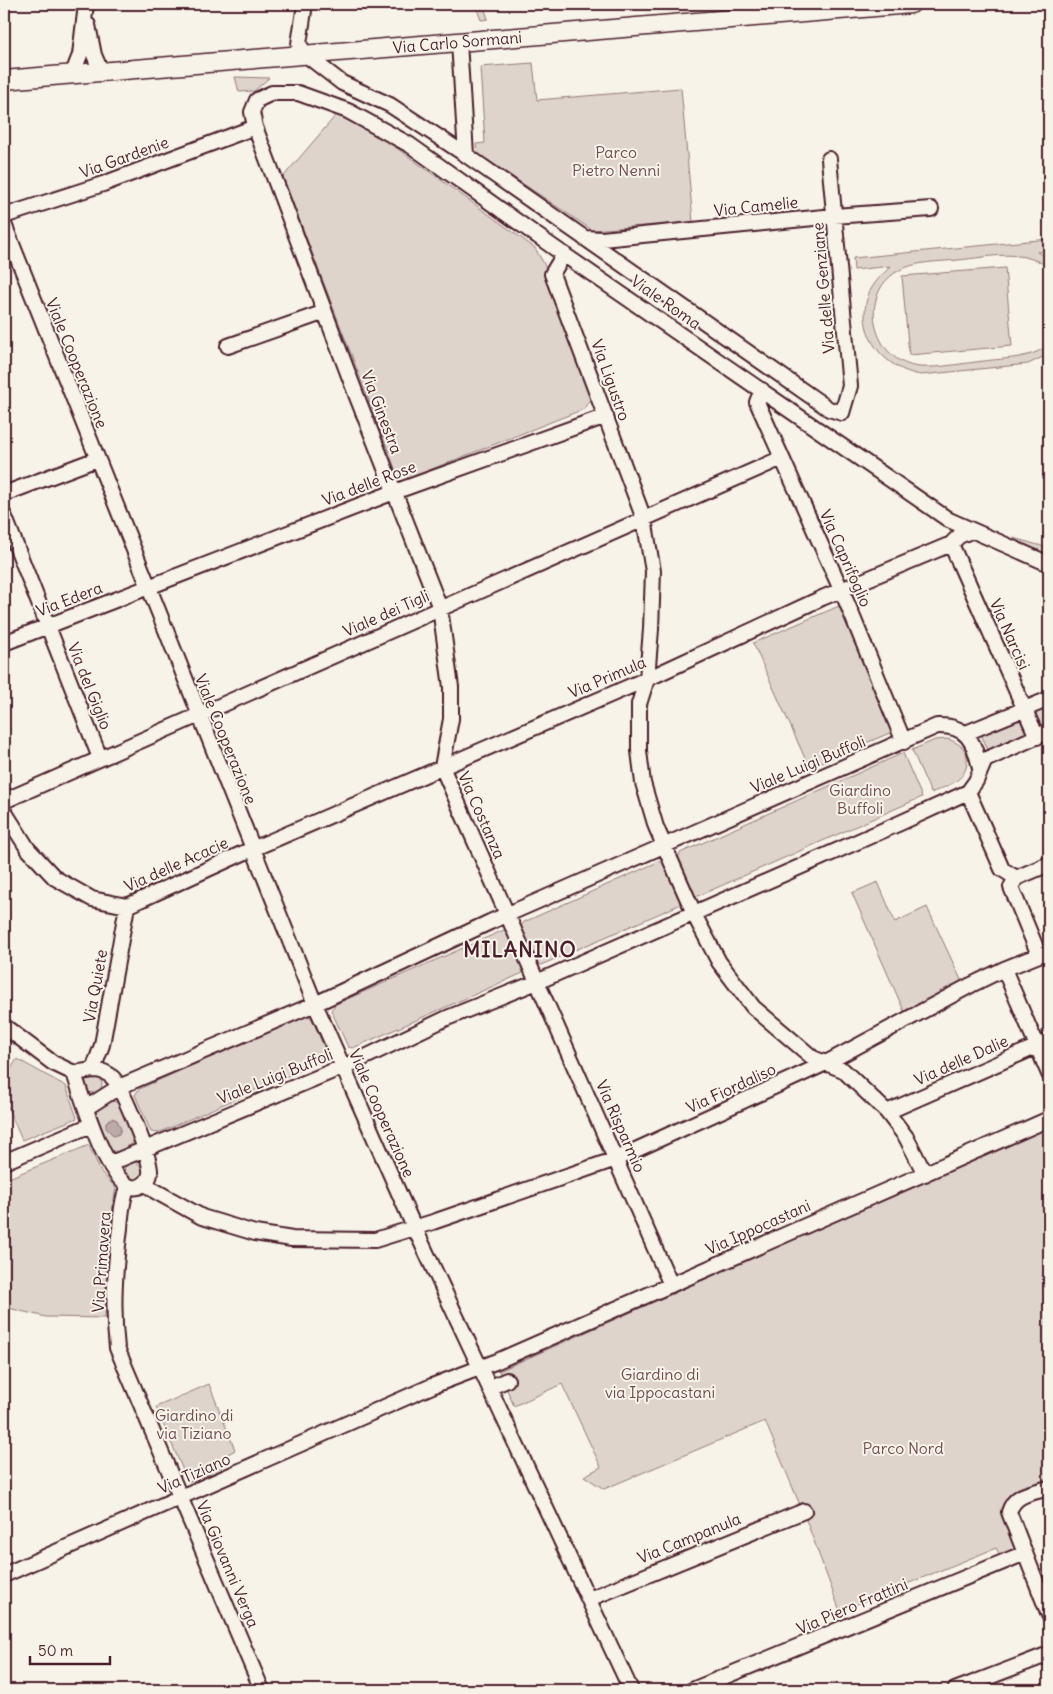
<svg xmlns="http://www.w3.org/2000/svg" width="1053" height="1694" font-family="Delius,sans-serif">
	<rect width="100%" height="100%" fill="#f7f3e8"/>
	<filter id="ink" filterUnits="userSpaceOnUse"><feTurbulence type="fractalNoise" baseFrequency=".02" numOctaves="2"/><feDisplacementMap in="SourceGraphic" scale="10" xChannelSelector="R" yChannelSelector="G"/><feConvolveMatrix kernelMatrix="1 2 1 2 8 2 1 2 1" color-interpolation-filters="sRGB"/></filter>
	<g filter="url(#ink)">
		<!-- green -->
		<path fill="#ded4cc" stroke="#947a7c" d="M 475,4 L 483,4 L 488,19 L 481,20 Z
			M 533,63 L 537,100 L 681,88 L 693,222 L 592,230 L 477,153 L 476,144 L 485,143 L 480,67 Z
			M 235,77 L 269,78 L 254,91 L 239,92 Z
			M 337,114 L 383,138 L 535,248 L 544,264 L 591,398 L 584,409 L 409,478 L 396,471 L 283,177 Z
			M 1049,239 L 1049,251 L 1037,252 L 1049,260 L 1049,267 C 1018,248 992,257 958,260 C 938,262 916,261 898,271 C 857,294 872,363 920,367 C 940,368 964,363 984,361 C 1007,358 1030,359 1049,345 L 1049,354 L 1028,364 L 921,375 C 883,369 854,332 869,293 C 874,282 883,274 891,266 L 854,270 L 853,258 Z
			M 1005,268 L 1012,346 L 909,355 L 902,276 Z
			M 1013,538 L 1049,548 L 1049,558 L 1010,542 Z
			M 839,606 L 892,732 L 809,767 L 753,643 Z
			M 1049,704 L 1049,726 L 1040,730 L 1032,712 Z
			M 1021,717 L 1029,735 L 989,752 L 981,734 Z
			M 948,739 C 956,742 966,747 967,757 C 969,780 949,785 931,793 L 912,750 L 935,740 Z
			M 903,753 L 922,797 L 698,896 L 692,895 L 678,859 L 680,853 Z
			M 660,861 L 666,863 L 681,898 L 679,905 L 541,965 L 536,964 L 520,927 L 524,922 Z
			M 878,882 L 895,922 L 927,907 L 962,982 L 904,1011 L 852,893 Z
			M 504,930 L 509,930 L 525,968 L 523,973 L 353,1048 L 348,1047 L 331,1010 L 336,1004 Z
			M 303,1016 L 309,1016 L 312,1019 L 327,1054 L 326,1059 L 158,1133 L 151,1132 L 135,1095 L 139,1089 Z
			M 17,1059 L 66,1086 L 77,1118 L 22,1140 L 4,1099 L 4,1080 Z
			M84 1084a9 9 0 1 1 18 0a9 9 0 1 1-18 0Z
			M 113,1101 L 121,1104 L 135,1140 L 132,1144 L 117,1152 L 110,1150 L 94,1112 L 96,1108 Z
			M 1049,1126 L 1049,1480 L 1017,1489 L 1005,1504 L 1004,1512 L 1015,1549 L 1000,1555 L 996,1548 L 840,1611 L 805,1517 L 765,1421 L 604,1489 L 584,1476 L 601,1467 L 562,1384 L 514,1406 L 499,1371 Z
			M 89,1145 L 101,1172 L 116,1188 L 113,1204 L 105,1318 L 46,1317 L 4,1307 L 4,1180 Z
			M124 1171a9 9 0 1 1 18 0a9 9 0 1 1-18 0Z
			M 209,1384 L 235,1450 L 223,1457 L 221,1470 L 188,1482 L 156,1407 Z"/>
		<!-- water -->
		<path fill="#bcaaa7" stroke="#8e7275" d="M 112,1118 L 117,1120 L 121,1129 L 119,1134 L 114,1136 L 106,1128 L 106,1122 Z"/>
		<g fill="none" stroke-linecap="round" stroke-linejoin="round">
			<defs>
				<path id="minor" d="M 305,4 L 299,44 L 306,55 L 342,83 L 390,105 L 466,155 L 829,409 L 842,413 L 850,386 L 829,159
					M 756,4 L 757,17
					M 88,25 L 94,55 L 101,71
					M 459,42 L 466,155
					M 73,73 L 80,55 L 86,4
					M 4,216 L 103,184 L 255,127
					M 4,224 L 315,1004 L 410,1218 L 631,1690
					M 584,238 L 602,239 L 834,216 L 931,209
					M 564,254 L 552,274 L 644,519 L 653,571 L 651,629 L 647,679 L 639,704 L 639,751 L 643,783 L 656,827 L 697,920 L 719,962 L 753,1007 L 813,1058 L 843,1070 L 887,1112 L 906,1137 L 925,1174
					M 228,346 L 325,312
					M 762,390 L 757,402 L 847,603 L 904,742
					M 4,494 L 97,459
					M 4,515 L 100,758
					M 951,544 L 1037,737
					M 4,643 L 394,492 L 606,416
					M 966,733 L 1049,699
					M 968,792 L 1002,869 L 1016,878
					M 4,801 L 782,458
					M 4,811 L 28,849 L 55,878 L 92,899 L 127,906 L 241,854 L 647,679 L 822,598 L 951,544 L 959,536 L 971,531
					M 1016,878 L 1011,887 L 1039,955
					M 1016,878 L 1049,864
					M 1004,969 L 1049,1074
					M 4,1026 L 53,1063 L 74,1073
					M 93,1070 C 101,1070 107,1072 113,1078 C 123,1090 152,1159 150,1174 C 149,1180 144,1185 138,1187 C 110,1195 81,1094 74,1073 Z
					M 93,1070 L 102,1045 L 127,906
					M 86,1108 L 119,1087 L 315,1004 L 490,922 L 937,726 C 967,725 974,741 980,768
					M 887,1112 L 1049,1041
					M 108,1161 L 116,1161 L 357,1061 L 447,1018 L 537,982 L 900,823 L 968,792 L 976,781 L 985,760 L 1049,731
					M 4,1162 L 91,1125
					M 145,1183 L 155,1191 L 202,1217 L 255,1233 L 292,1239 L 375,1240 L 433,1222 L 616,1159 L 826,1063 L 971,985 L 1004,969 L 1049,951
					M 128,1186 C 122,1199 121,1215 120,1228 C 115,1269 112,1307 117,1348 L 262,1690
					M 671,1285 L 442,767 L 451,719 L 451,687 L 440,608 L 357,397 L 255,127 L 252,112 L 257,100 L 272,93 L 298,93 L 348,111 L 410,145 L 553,247 L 949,520 L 1049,564
					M 491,1387 L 507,1380
					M 1049,1488 C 1032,1493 1015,1493 1009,1512 L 1049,1615
					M 4,1575 L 432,1386 L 495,1362 L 1049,1119
					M 589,1599 L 804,1511
					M 692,1690 L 1025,1553
					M 955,1690 L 1049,1654"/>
				<g id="major">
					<path id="s1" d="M 4,80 L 911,4"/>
				</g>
			</defs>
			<!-- minor casing -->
			<use href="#minor" stroke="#4a1f2b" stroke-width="18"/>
			<!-- major casing -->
			<use href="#major" stroke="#4a1f2b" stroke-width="21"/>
			<!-- minor -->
			<use href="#minor" stroke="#f7f3e8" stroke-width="14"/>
			<!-- major -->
			<use href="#major" stroke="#f7f3e8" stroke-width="18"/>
		</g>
	</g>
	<g text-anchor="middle" stroke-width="4" stroke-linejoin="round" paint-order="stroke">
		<!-- street labels -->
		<g font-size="16" fill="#4a1f2b" stroke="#f7f3e8">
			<text dy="6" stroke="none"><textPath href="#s1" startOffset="455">Via Carlo Sormani</textPath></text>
			<text transform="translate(124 157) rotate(-20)" y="6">Via Gardenie</text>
			<text transform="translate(756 206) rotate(-6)" y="6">Via Camelie</text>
			<text transform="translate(823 288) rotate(-95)" y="6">Via delle Genziane</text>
			<text transform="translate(666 302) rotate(35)" y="6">Viale Roma</text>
			<text transform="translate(77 363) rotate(68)" y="6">Viale Cooperazione</text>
			<text transform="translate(611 380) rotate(70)" y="6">Via Ligustro</text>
			<text transform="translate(382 412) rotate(69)" y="6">Via Ginestra</text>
			<text transform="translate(369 483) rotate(-21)" y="6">Via delle Rose</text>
			<text transform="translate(846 558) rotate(66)" y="6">Via Caprifoglio</text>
			<text transform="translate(69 599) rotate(-21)" y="6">Via Edera</text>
			<text transform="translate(386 613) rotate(-24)" y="6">Viale dei Tigli</text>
			<text transform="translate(1010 634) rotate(66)" y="6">Via Narcisi</text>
			<text transform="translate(607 677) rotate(-23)" y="6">Via Primula</text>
			<text transform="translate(90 686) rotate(68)" y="6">Via del Giglio</text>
			<text transform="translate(226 739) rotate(68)" y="6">Viale Cooperazione</text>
			<text transform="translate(808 764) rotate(-23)" y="6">Viale Luigi Buffoli</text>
			<text transform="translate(482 815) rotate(66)" y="6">Via Costanza</text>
			<text transform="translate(176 864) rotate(-24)" y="6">Via delle Acacie</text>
			<text transform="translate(95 986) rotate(-80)" y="6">Via Quiete</text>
			<text transform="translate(961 1060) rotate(-24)" y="6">Via delle Dalie</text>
			<text transform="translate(275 1076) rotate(-22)" y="6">Viale Luigi Buffoli</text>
			<text transform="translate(731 1088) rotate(-25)" y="6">Via Fiordaliso</text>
			<text transform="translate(382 1113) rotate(66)" y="6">Viale Cooperazione</text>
			<text transform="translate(621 1126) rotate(66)" y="6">Via Risparmio</text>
			<text transform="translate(758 1227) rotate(-24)" y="6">Via Ippocastani</text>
			<text transform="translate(101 1262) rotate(-86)" y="6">Via Primavera</text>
			<text transform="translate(194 1473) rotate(-24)" y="6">Via Tiziano</text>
			<text transform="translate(689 1538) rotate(-22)" y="6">Via Campanula</text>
			<text transform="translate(228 1564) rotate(67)" y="6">Via Giovanni Verga</text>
			<text transform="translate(852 1606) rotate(-23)" y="6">Via Piero Frattini</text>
		</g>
		<!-- park labels -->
		<g font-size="16" fill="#6f4c53" stroke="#f7f3e8">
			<text x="616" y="158">Parco<tspan x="616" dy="18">Pietro Nenni</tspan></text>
			<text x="860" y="796">Giardino<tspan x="860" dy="18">Buffoli</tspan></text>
			<text x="660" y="1380">Giardino di<tspan x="660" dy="18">via Ippocastani</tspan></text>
			<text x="194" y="1421">Giardino di<tspan x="194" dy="18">via Tiziano</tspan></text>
			<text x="903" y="1454">Parco Nord</text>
		</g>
		<!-- district labels -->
		<g font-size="21" font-weight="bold" letter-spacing="1" fill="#4a1f2b" stroke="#f7f3e8">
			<text x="520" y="957">MILANINO</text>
		</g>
	</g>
	<!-- margin -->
	<rect width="1053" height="1694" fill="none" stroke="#f7f3e8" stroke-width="20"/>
	<rect x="10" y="10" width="1033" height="1674" fill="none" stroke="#4a1f2b" stroke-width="2" filter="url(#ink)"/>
	<!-- scale -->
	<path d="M30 1656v8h80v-8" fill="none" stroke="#4a1f2b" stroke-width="2.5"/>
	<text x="38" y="1656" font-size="15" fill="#4a1f2b" stroke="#f7f3e8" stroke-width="4" paint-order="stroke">50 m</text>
</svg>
